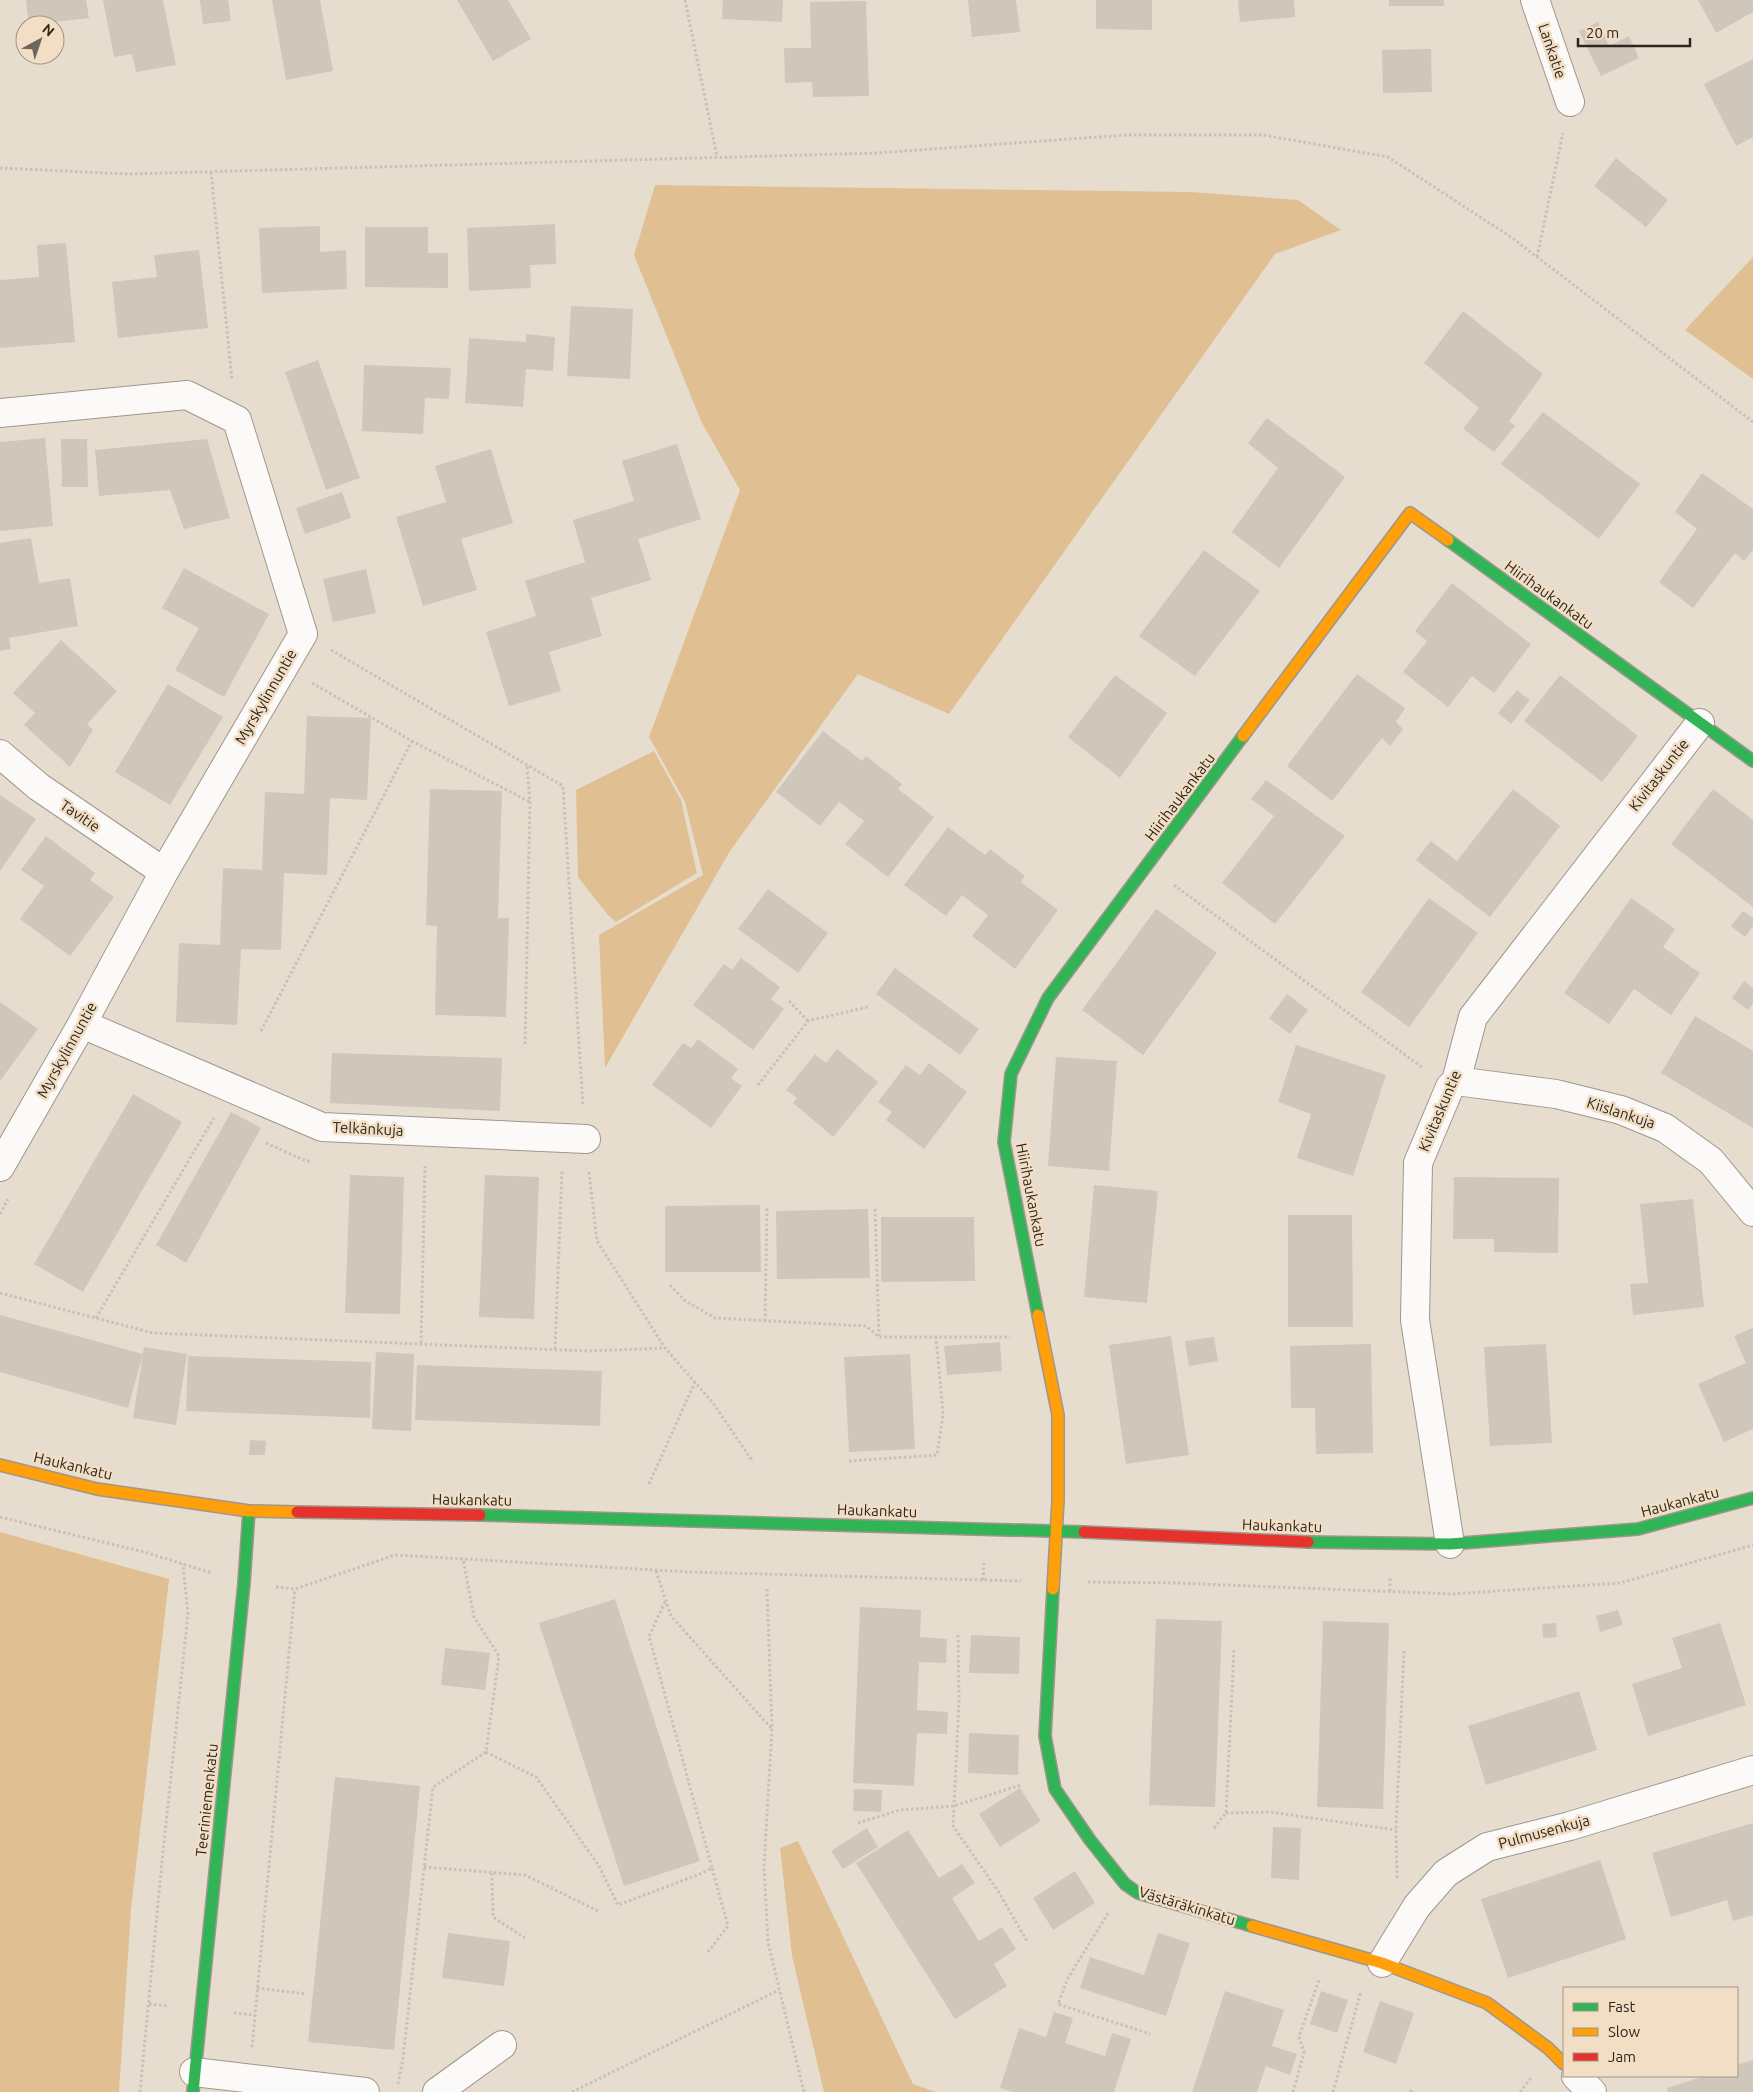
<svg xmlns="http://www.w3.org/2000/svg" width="1753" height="2092" font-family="Ubuntu,sans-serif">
	<rect width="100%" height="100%" fill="#e7ddcf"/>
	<!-- green -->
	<path fill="#e0c092" d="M 655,185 L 1191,192 L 1298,200 L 1341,230 L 1275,254 L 949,714 L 858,674 L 730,851 L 605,1068 L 599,935 L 703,875 L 685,802 L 649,737 L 740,490 L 701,421 L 634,255 Z
		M 1753,257 L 1753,379 L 1685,330 Z
		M 654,751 L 681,800 L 697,873 L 616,922 L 608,915 L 578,877 L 576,790 Z
		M 0,1532 L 169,1579 L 131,1910 L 119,2092 L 0,2092 Z
		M 798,1841 L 913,2084 L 936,2092 L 824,2092 L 792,1956 L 780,1848 Z"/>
	<!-- building -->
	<path fill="#cfc7bc" d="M 26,0 L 86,0 L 89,18 L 29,25 Z
		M 103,0 L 163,0 L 176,65 L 136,72 L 132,54 L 114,57 Z
		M 200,0 L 228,0 L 231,21 L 203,24 Z
		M 272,0 L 320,0 L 333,71 L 286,80 Z
		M 457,0 L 508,0 L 531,39 L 493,61 Z
		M 723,0 L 783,0 L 782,22 L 722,19 Z
		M 968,0 L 1016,0 L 1020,32 L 972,37 Z
		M 1096,0 L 1152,0 L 1152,30 L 1096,29 Z
		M 1238,0 L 1294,0 L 1295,17 L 1240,22 Z
		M 1389,0 L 1444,0 L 1444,6 L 1389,6 Z
		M 1698,0 L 1753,0 L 1753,12 L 1716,33 Z
		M 866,1 L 869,96 L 813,97 L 812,82 L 785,83 L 784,48 L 811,48 L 810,2 Z
		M 1598,22 L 1609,46 L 1629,36 L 1639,58 L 1601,76 L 1579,31 Z
		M 1431,49 L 1432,92 L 1383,93 L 1382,50 Z
		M 1753,59 L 1753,137 L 1736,146 L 1704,84 Z
		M 1616,158 L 1668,200 L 1646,227 L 1594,186 Z
		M 555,224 L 556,264 L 530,265 L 531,288 L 469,291 L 467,228 Z
		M 320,226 L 320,252 L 346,250 L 347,289 L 262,293 L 259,228 Z
		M 365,227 L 428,227 L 428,253 L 448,253 L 448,288 L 365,287 Z
		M 66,243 L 75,342 L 0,348 L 0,280 L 39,277 L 37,245 Z
		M 199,250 L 208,328 L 118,338 L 112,282 L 157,277 L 154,255 Z
		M 571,306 L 633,309 L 630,379 L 567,376 Z
		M 1463,311 L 1543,374 L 1509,421 L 1515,426 L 1494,452 L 1463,429 L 1479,408 L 1424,363 Z
		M 526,334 L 555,337 L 553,371 L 526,369 L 523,407 L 465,403 L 469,338 L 526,342 Z
		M 318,360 L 360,478 L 326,490 L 285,372 Z
		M 364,365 L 451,368 L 449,399 L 425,398 L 423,434 L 362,431 Z
		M 1543,412 L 1640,484 L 1599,539 L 1501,464 Z
		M 1267,418 L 1345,477 L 1279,568 L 1232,532 L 1278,468 L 1248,443 Z
		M 45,438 L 53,526 L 0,531 L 0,442 Z
		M 61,439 L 87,439 L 88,487 L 62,487 Z
		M 207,439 L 230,518 L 184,529 L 170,490 L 99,496 L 95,450 Z
		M 677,444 L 701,519 L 638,539 L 651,580 L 591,598 L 602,636 L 549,652 L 561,691 L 509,706 L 486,632 L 536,616 L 525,581 L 585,562 L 573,520 L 634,501 L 622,461 Z
		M 491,449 L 513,523 L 461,539 L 477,590 L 423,606 L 396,517 L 446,502 L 435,466 Z
		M 1702,473 L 1753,509 L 1753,550 L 1744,561 L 1735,553 L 1693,608 L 1659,582 L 1697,529 L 1675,512 Z
		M 342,492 L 351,518 L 305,534 L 296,508 Z
		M 31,538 L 39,583 L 70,578 L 78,626 L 9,638 L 11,649 L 0,651 L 0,543 Z
		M 1204,550 L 1260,591 L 1195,676 L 1139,636 Z
		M 184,568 L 269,614 L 224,697 L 175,670 L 199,628 L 162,608 Z
		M 366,569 L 376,613 L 333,622 L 323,579 Z
		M 1452,583 L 1531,644 L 1494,693 L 1472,676 L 1448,707 L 1403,672 L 1427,641 L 1415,631 Z
		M 61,640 L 117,691 L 87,724 L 93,730 L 70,767 L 24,725 L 35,713 L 13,693 Z
		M 1357,674 L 1405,708 L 1396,722 L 1403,729 L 1390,746 L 1382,738 L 1332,801 L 1287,766 Z
		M 1115,675 L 1167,713 L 1120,778 L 1068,737 Z
		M 1560,675 L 1638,736 L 1602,782 L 1524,721 Z
		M 168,684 L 223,717 L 170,805 L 115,772 Z
		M 1517,690 L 1530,700 L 1511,724 L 1498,713 Z
		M 307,716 L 371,718 L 367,800 L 330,798 L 327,875 L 284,873 L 281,950 L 241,949 L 237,1025 L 176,1022 L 179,943 L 220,945 L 223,868 L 262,870 L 265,792 L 304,794 Z
		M 823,731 L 862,761 L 866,756 L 902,784 L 898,789 L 934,817 L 888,877 L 845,844 L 864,821 L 839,802 L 820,826 L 776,792 Z
		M 1266,780 L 1345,836 L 1275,924 L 1222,883 L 1274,816 L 1251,799 Z
		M 430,789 L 502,791 L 498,918 L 509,918 L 506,1017 L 435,1015 L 437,926 L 426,925 Z
		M 1513,789 L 1560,826 L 1490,917 L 1416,860 L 1431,841 L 1457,861 Z
		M 1713,789 L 1753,820 L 1753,907 L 1671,844 Z
		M 0,795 L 36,819 L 0,871 Z
		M 948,827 L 985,855 L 990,849 L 1025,876 L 1021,882 L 1058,910 L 1015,969 L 972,936 L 988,915 L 962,895 L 946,916 L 904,885 Z
		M 46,836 L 95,873 L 90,880 L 114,897 L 70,956 L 20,919 L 44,886 L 21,870 Z
		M 768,889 L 828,933 L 798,973 L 738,929 Z
		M 1429,898 L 1478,933 L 1409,1027 L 1361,992 Z
		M 1631,898 L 1675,929 L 1663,947 L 1700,973 L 1671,1015 L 1634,989 L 1609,1024 L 1564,993 Z
		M 1156,909 L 1217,953 L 1143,1055 L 1082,1010 Z
		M 1743,911 L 1753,918 L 1753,926 L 1745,937 L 1731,926 Z
		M 741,958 L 780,987 L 771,999 L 784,1009 L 753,1050 L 693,1005 L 724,964 L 732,970 Z
		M 895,968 L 979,1029 L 960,1055 L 876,994 Z
		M 1744,981 L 1753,988 L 1753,1003 L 1748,1010 L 1732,998 Z
		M 1287,994 L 1308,1010 L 1290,1034 L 1269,1018 Z
		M 0,1002 L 38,1029 L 0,1081 Z
		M 1695,1016 L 1753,1051 L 1753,1128 L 1661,1073 Z
		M 698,1039 L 738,1069 L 731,1078 L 742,1086 L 711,1128 L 652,1085 L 683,1043 L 691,1048 Z
		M 1296,1045 L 1386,1075 L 1353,1176 L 1297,1158 L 1311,1114 L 1278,1102 Z
		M 837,1049 L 878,1082 L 833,1137 L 793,1103 L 797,1098 L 786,1090 L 815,1054 L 826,1063 Z
		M 332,1053 L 502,1058 L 500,1111 L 330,1103 Z
		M 1056,1057 L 1117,1061 L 1109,1171 L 1048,1166 Z
		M 929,1063 L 967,1092 L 924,1149 L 886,1120 L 892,1112 L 878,1102 L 906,1065 L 920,1075 Z
		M 133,1094 L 182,1122 L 83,1292 L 34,1264 Z
		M 231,1112 L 261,1128 L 186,1263 L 156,1245 Z
		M 350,1175 L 404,1177 L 400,1314 L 345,1313 Z
		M 485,1175 L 539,1177 L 534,1319 L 479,1317 Z
		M 1454,1177 L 1559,1178 L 1558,1253 L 1494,1252 L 1494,1239 L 1453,1239 Z
		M 1094,1185 L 1158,1191 L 1147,1303 L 1084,1297 Z
		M 1693,1199 L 1704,1307 L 1633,1315 L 1630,1284 L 1648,1283 L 1640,1204 Z
		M 760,1205 L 761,1272 L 665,1272 L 665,1206 Z
		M 868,1209 L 870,1278 L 777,1279 L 776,1211 Z
		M 1288,1215 L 1352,1215 L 1353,1327 L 1288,1327 Z
		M 881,1217 L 974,1217 L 975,1281 L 881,1282 Z
		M 0,1315 L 143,1354 L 128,1408 L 0,1372 Z
		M 1753,1328 L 1753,1429 L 1724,1442 L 1698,1384 L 1746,1363 L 1734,1336 Z
		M 1171,1336 L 1189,1455 L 1126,1464 L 1109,1345 Z
		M 1214,1337 L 1218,1361 L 1189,1366 L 1185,1341 Z
		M 1000,1342 L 1002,1371 L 947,1375 L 944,1346 Z
		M 1371,1344 L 1373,1453 L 1316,1454 L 1315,1408 L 1291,1408 L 1290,1346 Z
		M 1546,1344 L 1552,1443 L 1490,1446 L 1484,1347 Z
		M 144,1347 L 187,1354 L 176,1425 L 133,1418 Z
		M 376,1352 L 414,1354 L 411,1431 L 372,1429 Z
		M 910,1354 L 915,1449 L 849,1452 L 844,1357 Z
		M 188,1356 L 371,1362 L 370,1418 L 186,1411 Z
		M 417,1365 L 602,1371 L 600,1426 L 415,1420 Z
		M 250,1440 L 266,1441 L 265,1455 L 249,1455 Z
		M 615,1599 L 700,1861 L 624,1886 L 539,1623 Z
		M 860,1607 L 921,1610 L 920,1637 L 947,1639 L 946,1663 L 919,1662 L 917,1710 L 948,1712 L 947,1734 L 917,1733 L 914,1786 L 853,1783 Z
		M 1618,1610 L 1623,1625 L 1600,1632 L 1596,1616 Z
		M 1156,1619 L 1222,1621 L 1215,1807 L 1149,1805 Z
		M 1323,1621 L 1389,1623 L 1383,1809 L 1317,1807 Z
		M 1556,1623 L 1557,1637 L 1543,1638 L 1542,1624 Z
		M 1720,1623 L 1746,1705 L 1648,1736 L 1632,1684 L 1682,1668 L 1672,1638 Z
		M 971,1635 L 1020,1637 L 1019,1674 L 969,1673 Z
		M 445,1648 L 490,1653 L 485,1690 L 441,1685 Z
		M 1579,1691 L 1597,1750 L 1486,1785 L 1468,1726 Z
		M 969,1733 L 1019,1735 L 1018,1775 L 968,1773 Z
		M 335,1777 L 420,1786 L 394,2050 L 308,2042 Z
		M 1020,1788 L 1041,1821 L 1000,1847 L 979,1814 Z
		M 854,1789 L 882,1790 L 881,1812 L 853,1811 Z
		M 1753,1823 L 1753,1915 L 1733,1921 L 1727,1900 L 1671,1917 L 1652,1853 Z
		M 1273,1827 L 1301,1828 L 1299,1880 L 1271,1878 Z
		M 867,1828 L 878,1847 L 843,1869 L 831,1851 Z
		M 908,1830 L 939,1878 L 962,1864 L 975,1883 L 952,1898 L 979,1941 L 1002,1927 L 1016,1949 L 994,1964 L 1007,1986 L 955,2019 L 856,1863 Z
		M 1600,1860 L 1626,1939 L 1508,1978 L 1481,1899 Z
		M 1075,1871 L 1095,1903 L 1053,1930 L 1033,1898 Z
		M 448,1933 L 510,1941 L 504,1986 L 442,1978 Z
		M 1158,1933 L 1190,1943 L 1166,2016 L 1080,1988 L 1090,1957 L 1144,1975 Z
		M 1225,1991 L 1284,2010 L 1272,2046 L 1297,2054 L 1290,2075 L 1266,2066 L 1257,2092 L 1192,2092 Z
		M 1321,1991 L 1348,2000 L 1337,2033 L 1310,2024 Z
		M 1380,2001 L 1414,2013 L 1396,2064 L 1363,2052 Z
		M 1054,2012 L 1073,2018 L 1065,2043 L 1105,2056 L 1112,2033 L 1131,2039 L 1114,2092 L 1013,2092 L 1000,2088 L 1019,2028 L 1046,2037 Z
		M 1753,2060 L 1753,2092 L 1668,2092 L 1667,2088 L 1704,2076 L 1737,2076 L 1737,2065 Z"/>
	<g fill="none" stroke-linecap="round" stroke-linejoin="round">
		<defs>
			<path id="street" d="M 1535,0 L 1570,102
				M 0,413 L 187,395 L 237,420 L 303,634 L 164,872 L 82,1024 L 0,1167
				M 0,754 L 39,787 L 164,872
				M 82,1024 L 322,1127 L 586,1139
				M 1456,1081 L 1556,1094 L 1621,1110 L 1665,1128 L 1711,1161 L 1753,1212
				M 1450,1544 L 1415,1320 L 1418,1163 L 1450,1087 L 1456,1081 L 1473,1017 L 1700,723
				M 1382,1963 L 1417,1906 L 1446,1873 L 1487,1847 L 1570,1826 L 1753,1770
				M 194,2072 L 365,2092
				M 1576,2076 L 1592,2092
				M 437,2092 L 502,2045"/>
			<path id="fast" d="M 1448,540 L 1753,761
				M 1038,1315 L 1004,1142 L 1011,1074 L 1048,998 L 1243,736
				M 480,1515 L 1084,1532
				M 1308,1542 L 1450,1544 L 1638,1529 L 1753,1498
				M 1053,1589 L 1045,1736 L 1055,1789 L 1090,1840 L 1125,1884 L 1138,1893 L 1252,1926
				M 193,2092 L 244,1583 L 249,1511"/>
			<path id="slow" d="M 1243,736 L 1410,513 L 1448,540
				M 1038,1315 L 1058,1415 L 1058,1500 L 1053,1589
				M 0,1465 L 97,1489 L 249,1511 L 297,1512
				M 1252,1926 L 1382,1963 L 1487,2003 L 1548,2048 L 1564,2064"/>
			<path id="jam" d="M 297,1512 L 480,1515
				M 1084,1532 L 1308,1542"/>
		</defs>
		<!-- street casing -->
		<use href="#street" stroke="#9f978c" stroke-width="30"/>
		<!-- fast casing -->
		<use href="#fast" stroke="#9f978c" stroke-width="14"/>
		<!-- slow casing -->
		<use href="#slow" stroke="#9f978c" stroke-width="14"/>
		<!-- jam casing -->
		<use href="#jam" stroke="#9f978c" stroke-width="14"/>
		<!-- path -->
		<path stroke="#c5c1bd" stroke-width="3" stroke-dasharray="2.5 2.5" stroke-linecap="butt" d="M 685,0 L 717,157
			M 0,168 L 128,174 L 877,153 L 1125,135 L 1263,135 L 1388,157 L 1511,237 L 1753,422
			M 211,172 L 232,380
			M 1537,257 L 1563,133
			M 331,650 L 563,786 L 583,1106
			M 312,683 L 412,741 L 530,802
			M 1174,885 L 1423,1068
			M 789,1001 L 808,1021
			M 261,1031 L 412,741
			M 525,1044 L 530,802 L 527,766
			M 758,1085 L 808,1021 L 868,1007
			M 266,1143 L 306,1161 L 312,1161
			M 589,1172 L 597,1241 L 665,1348 L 713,1403 L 753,1462
			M 875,1209 L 879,1336
			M 0,1214 L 8,1199
			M 670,1285 L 684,1300 L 715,1318 L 866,1326 L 879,1337 L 1010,1337
			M 0,1293 L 153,1333 L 589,1351 L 665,1348
			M 96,1318 L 215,1116
			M 765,1321 L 767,1207
			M 421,1343 L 425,1166
			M 555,1349 L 562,1171
			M 849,1461 L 937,1455 L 943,1414 L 936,1337
			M 649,1484 L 695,1382
			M 0,1517 L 144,1552 L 212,1573
			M 656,1571 L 671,1616 L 772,1729
			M 983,1580 L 984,1563
			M 1088,1582 L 1176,1583 L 1451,1594 L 1620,1583 L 1753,1545
			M 276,1587 L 295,1589 L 395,1555 L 689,1572 L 1021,1581
			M 767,1589 L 772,1729 L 764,1867 L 768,1942 L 804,2092
			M 1390,1591 L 1390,1577
			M 958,1635 L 959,1702 L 953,1826 L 998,1891 L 1027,1941
			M 486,1752 L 536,1777 L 599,1866 L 618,1905 L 700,1874 L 712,1868 L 649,1636 L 666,1600
			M 1226,1813 L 1270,1812 L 1396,1830
			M 858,1823 L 900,1810 L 954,1806 L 1021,1785
			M 1214,1828 L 1226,1813 L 1234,1649
			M 424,1867 L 525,1875 L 598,1911
			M 492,1873 L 493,1917 L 525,1938
			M 1397,1878 L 1396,1830 L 1404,1651
			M 1108,1913 L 1068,1978 L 1058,2004 L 1150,2034
			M 708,1952 L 728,1926 L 712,1868
			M 257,1988 L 306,1994
			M 149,2004 L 168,2006
			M 234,2013 L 255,2015
			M 252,2047 L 295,1589
			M 398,2084 L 403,2058 L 433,1787 L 486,1752 L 499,1656 L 474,1617 L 463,1559
			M 140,2092 L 162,1862 L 188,1614 L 183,1564
			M 572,2092 L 779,1990
			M 1293,2092 L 1304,2052 L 1299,2037 L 1319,1980
			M 1333,2092 L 1361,1991
			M 1410,2092 L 1412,2090 L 1414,2092
			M 1520,2092 L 1531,2078"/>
		<!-- street -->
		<use href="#street" stroke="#fbfaf8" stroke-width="28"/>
		<!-- fast -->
		<use href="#fast" stroke="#30b455" stroke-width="11"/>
		<!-- slow -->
		<use href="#slow" stroke="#ff9f0a" stroke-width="11"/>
		<!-- jam -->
		<use href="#jam" stroke="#e5322d" stroke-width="11"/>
	</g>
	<g text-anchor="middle" stroke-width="5" stroke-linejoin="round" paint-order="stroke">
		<!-- street labels -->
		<g font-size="15" fill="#2d261c" stroke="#f1dec5">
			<text transform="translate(1552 51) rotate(71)" y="5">Lankatie</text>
			<text transform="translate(1549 595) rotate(36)" y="5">Hiirihaukankatu</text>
			<text transform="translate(266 697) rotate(-60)" y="5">Myrskylinnuntie</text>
			<text transform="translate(1659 775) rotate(-52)" y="5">Kivitaskuntie</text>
			<text transform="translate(1180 797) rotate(-53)" y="5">Hiirihaukankatu</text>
			<text transform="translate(80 816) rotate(34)" y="5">Tavitie</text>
			<text transform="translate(67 1050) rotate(-61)" y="5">Myrskylinnuntie</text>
			<text transform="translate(1440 1111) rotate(-67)" y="5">Kivitaskuntie</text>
			<text transform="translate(1621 1113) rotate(18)" y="5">Kiislankuja</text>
			<text transform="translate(368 1129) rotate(3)" y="5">Telkänkuja</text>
			<text transform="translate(1031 1195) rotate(79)" y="5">Hiirihaukankatu</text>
			<text transform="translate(73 1466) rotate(13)" y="5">Haukankatu</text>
			<text transform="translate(472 1500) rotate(1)" y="5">Haukankatu</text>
			<text transform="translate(1680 1502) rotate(-15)" y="5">Haukankatu</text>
			<text transform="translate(877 1511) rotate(2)" y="5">Haukankatu</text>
			<text transform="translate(1282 1526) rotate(2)" y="5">Haukankatu</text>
			<text transform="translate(207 1800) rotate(-84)" y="5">Teeriniemenkatu</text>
			<text transform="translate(1544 1832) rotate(-15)" y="5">Pulmusenkuja</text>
			<text transform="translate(1187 1906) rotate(17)" y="5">Västäräkinkatu</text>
		</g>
	</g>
	<!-- legend -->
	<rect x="1563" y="1987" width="175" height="90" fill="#f1dec5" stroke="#a39481"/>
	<rect x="1573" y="2003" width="25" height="8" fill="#30b455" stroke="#a39481"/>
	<text x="1608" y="2012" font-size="15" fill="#2d261c">Fast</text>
	<rect x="1573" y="2028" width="25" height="8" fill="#ff9f0a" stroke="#a39481"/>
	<text x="1608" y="2037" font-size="15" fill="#2d261c">Slow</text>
	<rect x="1573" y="2053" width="25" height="8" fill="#e5322d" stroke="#a39481"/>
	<text x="1608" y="2062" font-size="15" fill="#2d261c">Jam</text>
	<!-- north arrow -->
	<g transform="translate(40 40) rotate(40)"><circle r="24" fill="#f1dec5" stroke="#a39481"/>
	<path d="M0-4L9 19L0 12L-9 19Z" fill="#6e665b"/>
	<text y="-8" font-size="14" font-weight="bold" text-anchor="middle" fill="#2d261c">N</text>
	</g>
	<!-- scale -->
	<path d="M1578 38v8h112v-8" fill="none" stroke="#2d261c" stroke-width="2.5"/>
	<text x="1586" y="38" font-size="15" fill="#2d261c" stroke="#f1dec5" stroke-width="4" paint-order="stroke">20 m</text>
</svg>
